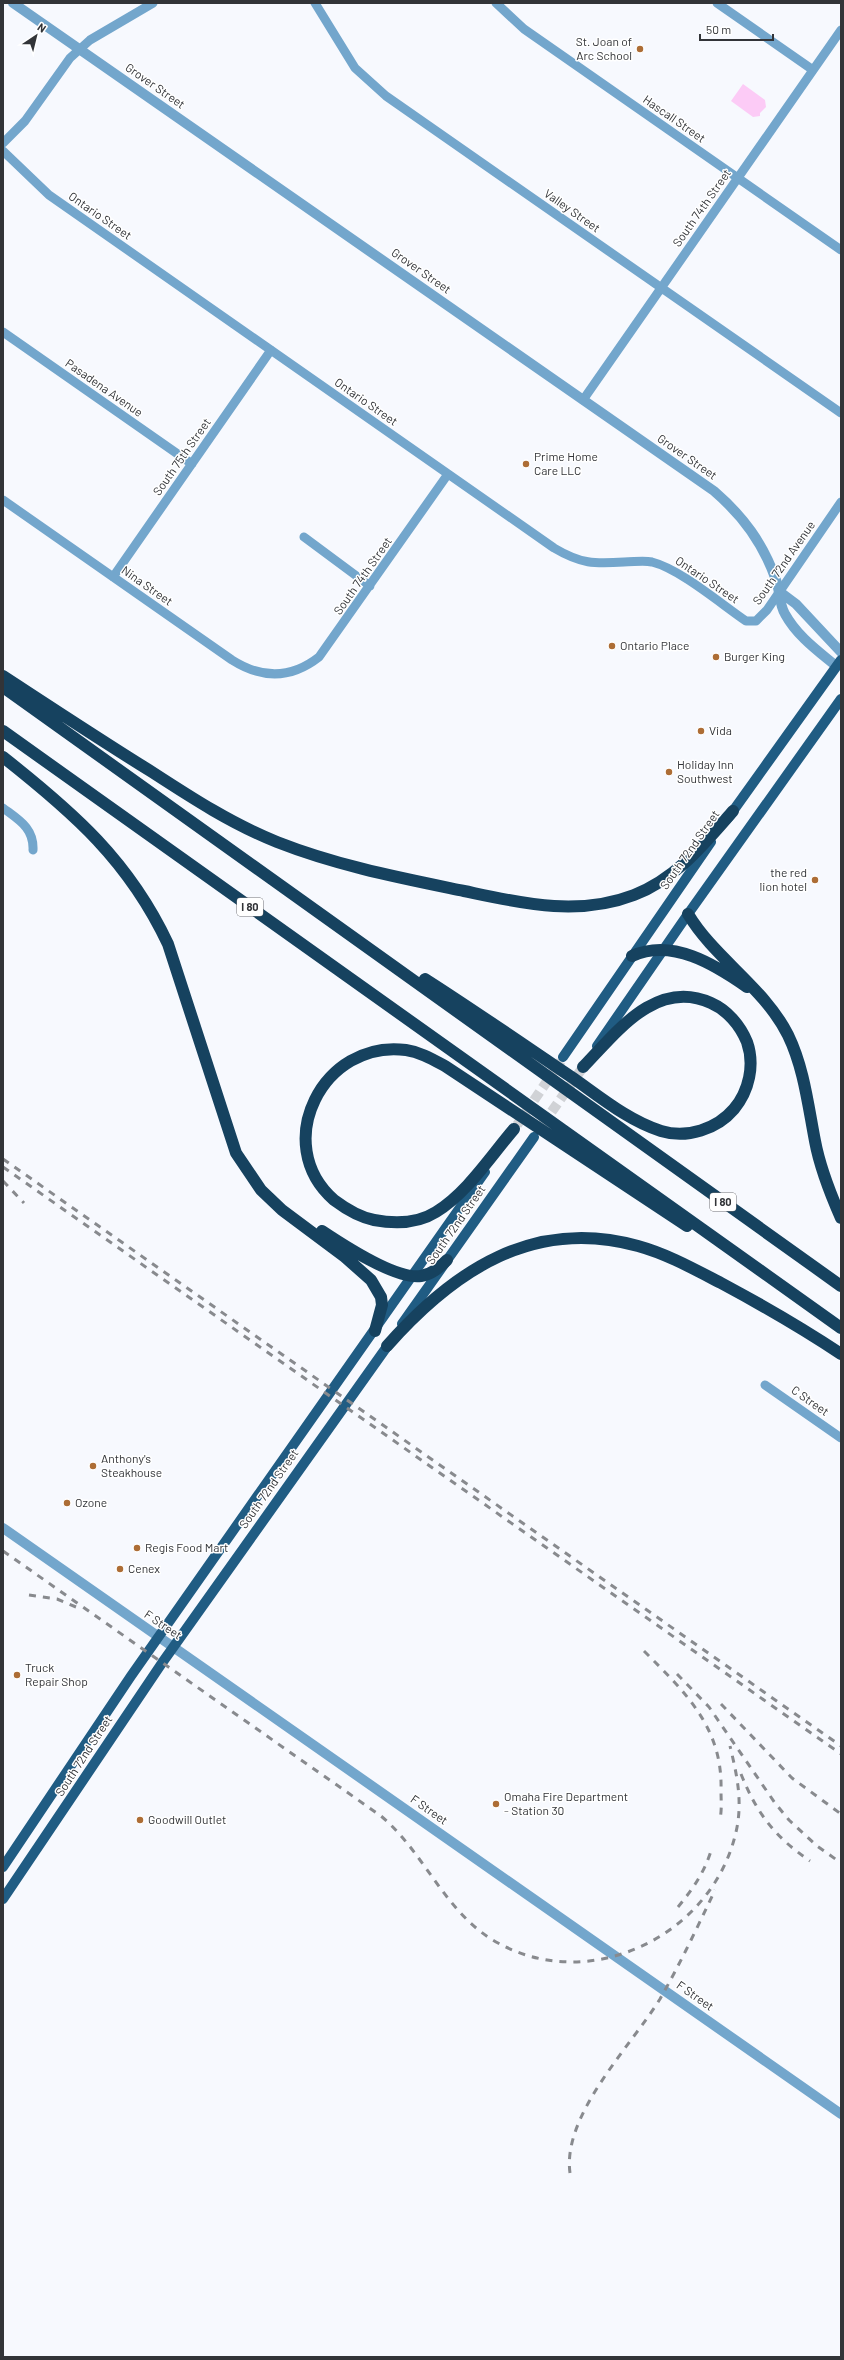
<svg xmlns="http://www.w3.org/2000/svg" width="844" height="2360" font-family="Barlow,sans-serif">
	<rect width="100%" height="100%" fill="#f7f9fe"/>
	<!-- green -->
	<path fill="#fccbf6" d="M 743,84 L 765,100 L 766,107 L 760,113 L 760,116 L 753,117 L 731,101 Z"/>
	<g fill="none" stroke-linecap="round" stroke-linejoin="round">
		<!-- primary-tunnel -->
		<path stroke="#d0d2d6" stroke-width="10" stroke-dasharray="10 5" stroke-linecap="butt" d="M 543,1124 L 581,1070
			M 517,1125 L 561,1061"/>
		<!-- minor -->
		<path stroke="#73a6cc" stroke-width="9" d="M 315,3 L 355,68 L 386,96 L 841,413
			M 496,3 L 524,29 L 841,250
			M 717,3 L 813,70
			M 3,143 L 25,121 L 70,58 L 90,40 L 153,3
			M 3,151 L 49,195 L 554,548 C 581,564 594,564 624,562 C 634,562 643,560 652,562 C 680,569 721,604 746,621 L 756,621 L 767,610 L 841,502
			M 3,332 L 192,464
			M 583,400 L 841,30
			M 3,500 L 232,660 C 262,679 291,679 319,657 L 448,474
			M 304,537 L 370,586
			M 113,577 L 271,350
			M 3,808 C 19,820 34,828 33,850
			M 765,1385 L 841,1438"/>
		<!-- tertiary -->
		<path stroke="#73a6cc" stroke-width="10" d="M 13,3 L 714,491 C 743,516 763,543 776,580 C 780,591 779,604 785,614 C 797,636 818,651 836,666
			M 780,592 L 796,604 L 841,652
			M 3,1528 L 841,2114"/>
		<!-- primary -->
		<path stroke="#205c83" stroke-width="10" d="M 728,818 L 841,660
			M 597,1046 L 688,914 L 841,699
			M 563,1057 L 711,842
			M 402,1324 L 534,1137
			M 3,1867 L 131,1676 L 485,1172
			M 3,1899 L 162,1663 L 391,1341"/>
		<!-- motorway -->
		<path stroke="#16425f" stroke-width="12" d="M 3,676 C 52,708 102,741 152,772 C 192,798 232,824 277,842 C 338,866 401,878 464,891 C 521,903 577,917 634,895 C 676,879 704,844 733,811
			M 3,687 L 841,1286
			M 3,731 L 841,1328
			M 3,757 C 74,813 129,861 168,944 L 236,1153 L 261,1190 L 282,1210 L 345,1257 L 371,1280 L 381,1297 L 382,1305 L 375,1331
			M 688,914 C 715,959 764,987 788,1035 C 804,1068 808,1105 815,1141 C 820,1168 830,1193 841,1218
			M 632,956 C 672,938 714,964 747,987
			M 425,979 C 475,1011 524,1045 573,1078 C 600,1097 629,1121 661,1131 C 687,1139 717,1129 734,1109 C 749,1091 755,1065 747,1042 C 740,1025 727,1010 711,1003 C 656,978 616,1033 583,1067
			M 514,1129 C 490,1157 467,1193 436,1212 C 417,1224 395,1224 374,1220 C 359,1217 346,1209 334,1200 C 270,1144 323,1039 406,1050 C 420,1052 432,1059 445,1066 L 687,1226
			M 322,1231 C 343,1245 397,1280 421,1276 C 432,1274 439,1268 447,1260
			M 387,1346 C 454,1270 534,1217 638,1246 C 667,1254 694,1269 721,1283 C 762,1305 802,1328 841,1354"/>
		<!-- rail -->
		<path stroke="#888a8e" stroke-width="3" stroke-dasharray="7 7" stroke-linecap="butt" d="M 3,1159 L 841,1746
			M 3,1167 L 841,1754
			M 3,1181 L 24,1203
			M 3,1551 L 381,1816 C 426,1854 445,1914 498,1943 C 592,1995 713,1934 736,1832 C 743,1802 737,1775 730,1746
			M 29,1595 L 57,1599 L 76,1607
			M 644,1651 C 686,1693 723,1728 721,1791 C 721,1800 722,1810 720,1819
			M 677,1674 L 709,1707 L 775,1803 L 789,1820 L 817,1846 L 841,1863
			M 721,1704 L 792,1778 L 841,1814
			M 741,1774 C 757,1814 775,1837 810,1861
			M 678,1907 C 692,1890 704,1873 711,1851
			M 570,2173 C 562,2115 631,2046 660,1999 C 680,1964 698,1926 715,1890"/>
	</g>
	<!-- markers -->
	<g fill="#ad6d35" stroke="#fff" stroke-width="1.5">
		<circle cx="640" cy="49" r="4"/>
		<circle cx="526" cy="464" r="4"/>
		<circle cx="612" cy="646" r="4"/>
		<circle cx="716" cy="657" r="4"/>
		<circle cx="701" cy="731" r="4"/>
		<circle cx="669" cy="772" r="4"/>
		<circle cx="815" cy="880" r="4"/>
		<circle cx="93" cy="1466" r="4"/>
		<circle cx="67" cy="1503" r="4"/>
		<circle cx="137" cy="1548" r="4"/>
		<circle cx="120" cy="1569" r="4"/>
		<circle cx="17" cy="1675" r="4"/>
		<circle cx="496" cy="1804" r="4"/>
		<circle cx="140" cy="1820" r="4"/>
	</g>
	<g text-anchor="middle" stroke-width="3" stroke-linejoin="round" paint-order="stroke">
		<!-- shield labels -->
		<g fill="#fff" stroke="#707174" stroke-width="1">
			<rect x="237" y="898" width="26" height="18" rx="3"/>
			<rect x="710" y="1193" width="26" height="18" rx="3"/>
		</g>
		<g font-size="11" font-weight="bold" fill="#323438">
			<text x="250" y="911">I 80</text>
			<text x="723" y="1206">I 80</text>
		</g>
		<!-- poi labels -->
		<g font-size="12" fill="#323438" stroke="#fff" text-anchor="start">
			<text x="632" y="46" text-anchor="end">St. Joan of<tspan x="632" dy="14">Arc School</tspan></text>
			<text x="534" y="461">Prime Home<tspan x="534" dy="14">Care LLC</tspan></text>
			<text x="620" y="650">Ontario Place</text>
			<text x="724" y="661">Burger King</text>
			<text x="709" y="735">Vida</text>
			<text x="677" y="769">Holiday Inn<tspan x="677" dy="14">Southwest</tspan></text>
			<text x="807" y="877" text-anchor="end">the red<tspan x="807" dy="14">lion hotel</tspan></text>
			<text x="101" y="1463">Anthony's<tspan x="101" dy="14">Steakhouse</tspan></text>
			<text x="75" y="1507">Ozone</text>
			<text x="145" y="1552">Regis Food Mart</text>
			<text x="128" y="1573">Cenex</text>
			<text x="25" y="1672">Truck<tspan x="25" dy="14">Repair Shop</tspan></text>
			<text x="504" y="1801">Omaha Fire Department<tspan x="504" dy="14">- Station 30</tspan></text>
			<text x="148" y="1824">Goodwill Outlet</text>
		</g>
		<!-- street labels -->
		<g font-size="12" fill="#323438" stroke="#fff">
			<text transform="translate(155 86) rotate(35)" y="4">Grover Street</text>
			<text transform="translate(674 119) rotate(35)" y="4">Hascall Street</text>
			<text transform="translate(702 208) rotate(-55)" y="4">South 74th Street</text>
			<text transform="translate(572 211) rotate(35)" y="4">Valley Street</text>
			<text transform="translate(100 216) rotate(35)" y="4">Ontario Street</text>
			<text transform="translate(421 271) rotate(35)" y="4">Grover Street</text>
			<text transform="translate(104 388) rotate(35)" y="4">Pasadena Avenue</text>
			<text transform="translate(366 402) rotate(35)" y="4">Ontario Street</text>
			<text transform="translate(182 457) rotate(-55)" y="4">South 75th Street</text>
			<text transform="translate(687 457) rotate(35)" y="4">Grover Street</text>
			<text transform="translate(784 563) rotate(-55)" y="4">South 72nd Avenue</text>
			<text transform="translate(363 576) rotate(-55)" y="4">South 74th Street</text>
			<text transform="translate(707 580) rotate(34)" y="4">Ontario Street</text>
			<text transform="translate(147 586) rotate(35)" y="4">Nina Street</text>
			<text transform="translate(690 850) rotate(-55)" y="4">South 72nd Street</text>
			<text transform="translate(456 1225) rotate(-55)" y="4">South 72nd Street</text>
			<text transform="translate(810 1401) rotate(35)" y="4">C Street</text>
			<text transform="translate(269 1489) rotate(-55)" y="4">South 72nd Street</text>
			<text transform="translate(163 1625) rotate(34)" y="4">F Street</text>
			<text transform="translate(84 1756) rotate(-57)" y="4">South 72nd Street</text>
			<text transform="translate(429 1810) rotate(35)" y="4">F Street</text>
			<text transform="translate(695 1996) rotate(35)" y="4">F Street</text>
		</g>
	</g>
	<!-- border -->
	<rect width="844" height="2360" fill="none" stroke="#323438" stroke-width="8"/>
	<!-- north arrow -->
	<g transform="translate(36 36) rotate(35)" stroke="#ffffff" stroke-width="3" paint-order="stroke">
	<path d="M0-3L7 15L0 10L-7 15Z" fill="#323438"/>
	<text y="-6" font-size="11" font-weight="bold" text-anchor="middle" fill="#323438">N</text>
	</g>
	<!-- scale -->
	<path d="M700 34v6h73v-6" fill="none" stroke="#323438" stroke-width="2"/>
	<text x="706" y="34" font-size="12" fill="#323438" stroke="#ffffff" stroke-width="3" paint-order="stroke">50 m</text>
</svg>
